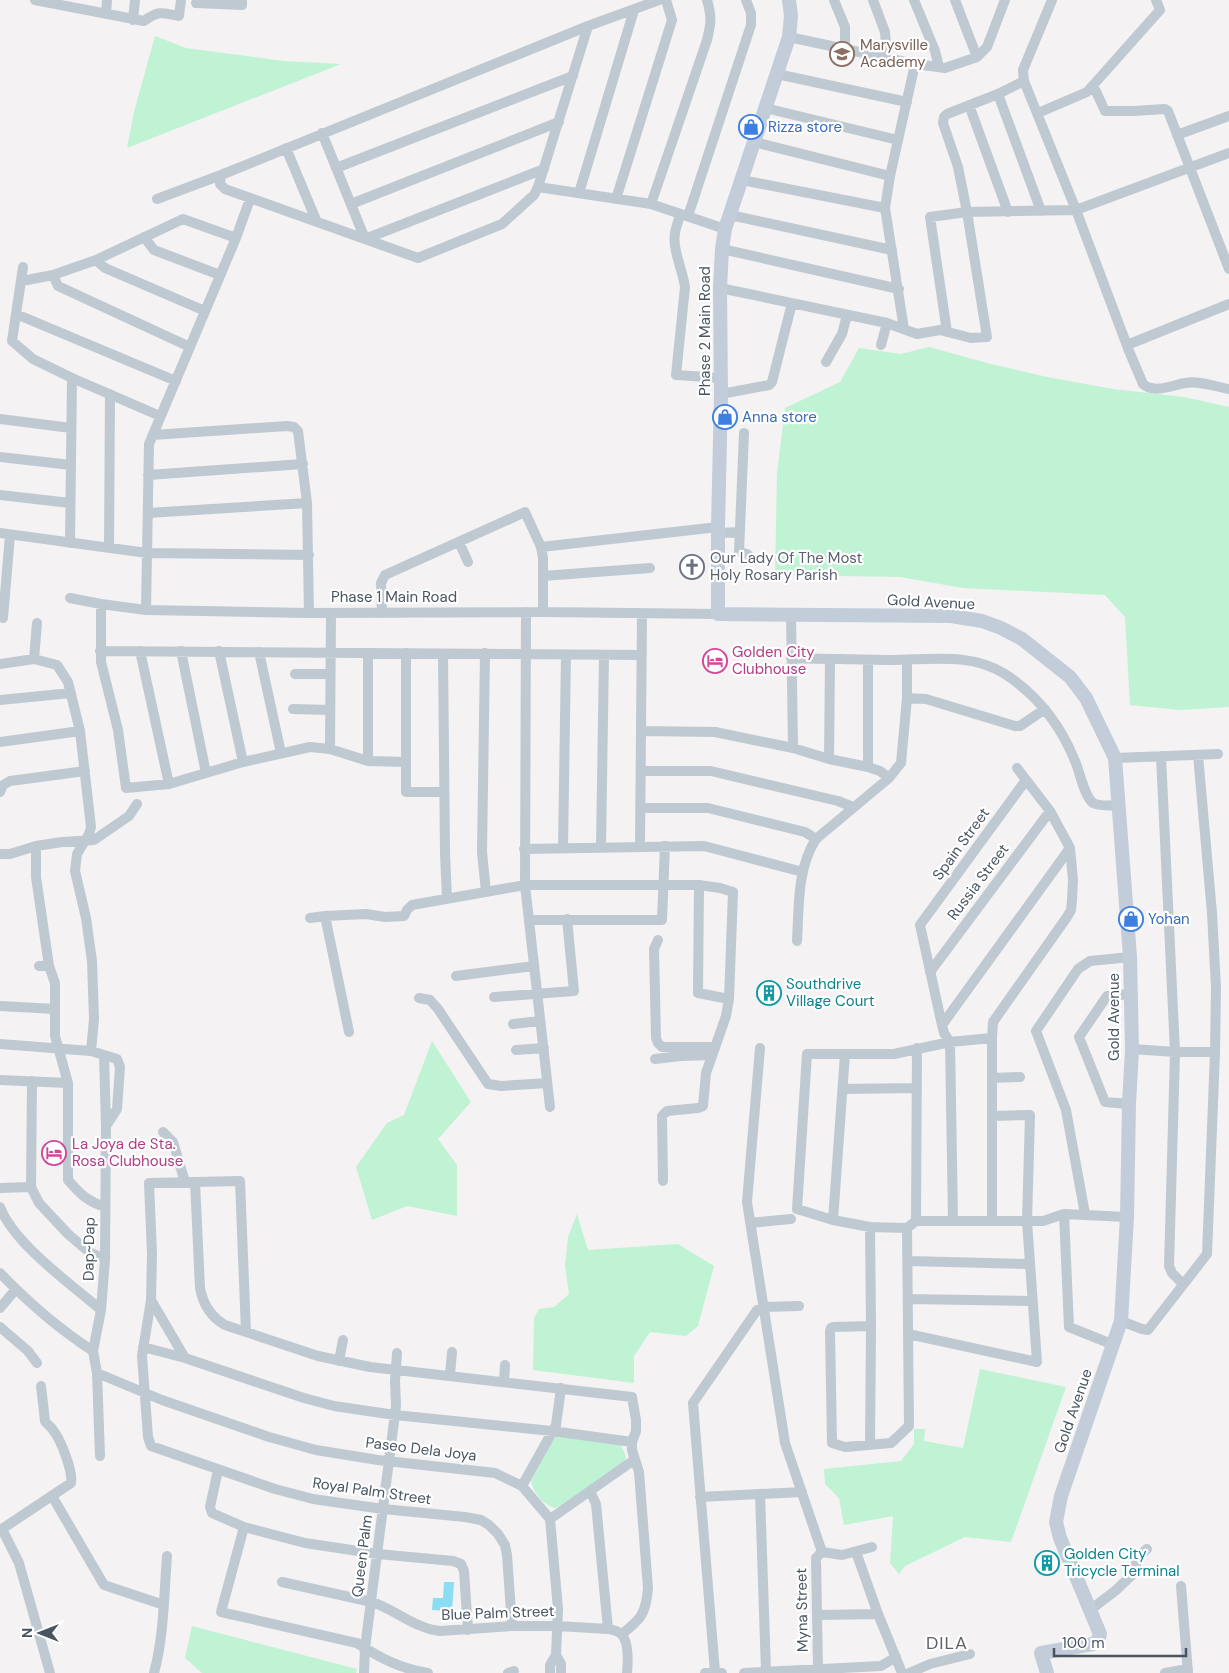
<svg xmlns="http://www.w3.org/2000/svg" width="1229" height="1673" font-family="'DM Sans',sans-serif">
	<rect width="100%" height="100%" fill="#f4f2f2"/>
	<!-- green -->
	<path fill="#bff3d3" d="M 155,36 L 186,48 L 284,61 L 341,64 L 127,148 L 134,112 Z
		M 929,347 L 991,364 L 1047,377 L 1113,389 L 1184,397 L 1229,407 L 1229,707 L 1180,710 L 1130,705 L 1125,617 L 1105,595 L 963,588 L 900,577 L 775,575 L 777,474 L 785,408 L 840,382 L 859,348 L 901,354 Z
		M 432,1041 L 471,1102 L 438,1139 L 457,1165 L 457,1216 L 407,1206 L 372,1220 L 356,1167 L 387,1123 L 404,1115 Z
		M 577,1214 L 588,1250 L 678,1244 L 714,1266 L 698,1326 L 686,1336 L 650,1332 L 634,1356 L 634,1383 L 533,1370 L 534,1318 L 539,1309 L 554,1307 L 569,1294 L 565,1266 L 568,1237 Z
		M 980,1369 L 1066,1387 L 1011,1542 L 965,1537 L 905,1566 L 899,1574 L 890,1563 L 893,1516 L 844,1525 L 839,1498 L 825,1484 L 824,1469 L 901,1461 L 914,1444 L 914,1429 L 925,1429 L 924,1441 L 963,1448 Z
		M 557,1436 L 620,1445 L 624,1451 L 626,1458 C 618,1474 572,1498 556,1508 C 545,1507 533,1492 531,1481 L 553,1439 Z
		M 192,1626 L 357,1669 L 356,1673 L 202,1673 L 185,1658 Z"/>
	<!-- water -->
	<path fill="#8addf2" d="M 444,1582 L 454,1582 L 452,1611 L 432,1610 L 433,1598 L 443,1598 Z"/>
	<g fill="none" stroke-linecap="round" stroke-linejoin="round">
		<!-- street -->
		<path stroke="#bfc9d2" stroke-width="10" d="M 35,0 L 144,21 C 159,10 161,13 179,16 L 181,0
			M 834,0 L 845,27 L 845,48
			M 873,0 L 885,32 L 887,57
			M 914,0 L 935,51 L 939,67
			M 955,0 L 977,57
			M 1052,0 L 1023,70 L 1024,81 L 1076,210 L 1129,351 L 1143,384 C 1154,394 1173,385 1185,383 C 1199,380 1216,387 1229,389
			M 196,3 L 242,5 L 242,0
			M 106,14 L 107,0
			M 133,20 L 135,0
			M 789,37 L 915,64 L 945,68 L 977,57 L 987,47 L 1005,0
			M 777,74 L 907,102
			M 1093,85 L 1105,111 L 1134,111 L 1165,109 L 1168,111 L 1229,269
			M 998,94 L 1024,81
			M 969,105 L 1008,212
			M 765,108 L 898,140
			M 1038,113 L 1087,92 L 1160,10 L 1156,0
			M 322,133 L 365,239 L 544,169
			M 1177,135 L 1229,116
			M 754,142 L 890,176
			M 286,148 L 316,220
			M 336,168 L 573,76
			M 221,175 L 220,184 L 225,189 L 418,258 L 502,224 L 534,195 L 538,187 L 588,26
			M 742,180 L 885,208
			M 538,187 L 651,204 L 725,229
			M 579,193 L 634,10
			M 157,199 L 221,175 L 588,26 L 659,0
			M 616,199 L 672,20 L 666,0
			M 351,204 L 559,122
			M 651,204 L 707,40 C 711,24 712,17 707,0
			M 1041,211 L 998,94 L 947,114 L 944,117 L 943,123 L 958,167 L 967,212 L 1076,210 L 1229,153
			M 680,214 C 679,220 676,226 675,233 C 672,249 683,271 685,287 L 676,375 L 721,378
			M 730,215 L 892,250
			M 688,216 L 751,25 L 751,13 L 746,0
			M 144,237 L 154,250 L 220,275
			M 722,249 L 899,289
			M 96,260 L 105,268 L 205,311
			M 23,267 L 12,341 L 33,359 L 72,378 L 160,416
			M 53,275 L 58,286 L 190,347
			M 22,281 L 53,275 L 96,260 L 183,219 L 236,238
			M 720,288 L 887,323 L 917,334 L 940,330 L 971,338 L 987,337 L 967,212 L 930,217 L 947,332
			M 16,314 L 176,381
			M 904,329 L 885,208 L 890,176 L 915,64
			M 881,345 L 887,323
			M 1127,345 L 1229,304
			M 826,362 L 842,334 L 847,315
			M 721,394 L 764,386 L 769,385 L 772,382 L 792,303
			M 0,419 L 71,428
			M 744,433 L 739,552 L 747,554 L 753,560 L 767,560
			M 153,435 L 287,426 L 294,427 L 298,431 L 307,503 L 309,613
			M 0,457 L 71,465
			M 148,475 L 303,464
			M 0,495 L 70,503
			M 148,513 L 307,503
			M 0,533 L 147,553 L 309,555
			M 718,533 L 740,532
			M 459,542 L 468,562
			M 70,543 L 72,378
			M 541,547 L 718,527
			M 109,548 L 110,394
			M 543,576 L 650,568
			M 70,598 L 101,604 L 146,610 L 309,613 L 543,612 L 718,614
			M 101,604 L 101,662 L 118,730 L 126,788 L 169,784 L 243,762 L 310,747 L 330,749 L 368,761 L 405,762
			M 146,610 L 149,444 L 236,238 L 250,199
			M 526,612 L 525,885 L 550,1107
			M 382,613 L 381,583 L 385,575 L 525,512 L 541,547 L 543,558 L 543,612
			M 791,615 L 793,748
			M 3,618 L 10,535
			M 100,651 L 642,655
			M 140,651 L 169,784
			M 181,651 L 206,773
			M 219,651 L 243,762
			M 259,652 L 281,753
			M 368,653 L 368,761
			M 406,653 L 406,792 L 444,792
			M 485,653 L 482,852 L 486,892
			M 443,654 L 445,853 L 447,899
			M 791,658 C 824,659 857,659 890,660 C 929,660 970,652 1005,674 C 1037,695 1061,726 1075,761 C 1080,772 1084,796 1093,803 C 1100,807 1112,805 1119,805
			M 34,659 L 37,623
			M 0,664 L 34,659 L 57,665 L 68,682 L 80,731 L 91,827 L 89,834 L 77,854 L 75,871 L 86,918 L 92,961 L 94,1019 L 91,1051
			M 295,674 L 330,674
			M 907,698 L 926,699 L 1015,726 L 1020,726 L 1045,709
			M 0,700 L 71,693
			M 293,709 L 330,710
			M 641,731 L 715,732 L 793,748 L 829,759 L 868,767 L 880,771 L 889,778
			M 0,742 L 80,731
			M 330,749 L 331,613
			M 1161,756 L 1175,1052 L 1169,1266 L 1172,1273 L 1183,1284
			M 1115,758 L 1218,754
			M 829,759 L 830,659
			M 868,767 L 868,660
			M 641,771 L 711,771 L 838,801 L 853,807
			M 0,792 L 3,785 L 10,781 L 85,771
			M 640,808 L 708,808 L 805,832 L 816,839
			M 36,846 L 36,877 L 49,966 L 55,983 L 55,1036 L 68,1083 L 68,1180 C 80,1194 87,1201 105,1207
			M 640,846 L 642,614
			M 601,847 L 604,655
			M 563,848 L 566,655
			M 524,849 L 704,846 L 803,872
			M 0,854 L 10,854 L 36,846 L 62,842 L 94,840 L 129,816 L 137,804
			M 699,885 L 698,993 L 729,999
			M 325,916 L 349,1032
			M 310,918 L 325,916 L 366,914 L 385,917 L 404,916 L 407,910 L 412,905 L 525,885 L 699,885 L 720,888 L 733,892 L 729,999 L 726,1016 L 706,1073 L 703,1106 L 698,1108 L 667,1111 L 662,1116 L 663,1181
			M 529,920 L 662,920 L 665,846
			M 658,940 L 654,949 L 656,1038 L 658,1043 L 662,1047 L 714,1047
			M 797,941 C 799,907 797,868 816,839 L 889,778 L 901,763 L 907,698 L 907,660
			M 39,966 L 49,966
			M 930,972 L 1050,811
			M 456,976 L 534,966
			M 494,997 L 574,991 L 567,919
			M 419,998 L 430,1000 L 438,1009 L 488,1084 L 501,1086 L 547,1083
			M 0,1006 L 55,1009
			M 513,1024 L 540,1021
			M 942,1025 L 1070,848
			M 992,1038 L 950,1042 L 894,1054 L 807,1054 L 797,1209 L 833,1220 L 870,1227 L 907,1228 L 916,1221 L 1043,1221 L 1064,1214 L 1127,1217
			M 0,1044 L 91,1051 L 117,1059 L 120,1067 L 117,1109 L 106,1126
			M 760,1048 L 747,1202 L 785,1443 L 822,1552
			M 1132,1049 L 1175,1052 L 1215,1052
			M 516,1050 L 544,1048
			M 655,1059 L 680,1056 L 711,1055
			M 992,1078 L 1020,1077
			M 0,1080 L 68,1083
			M 32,1081 L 31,1187 L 39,1203 L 68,1234 L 89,1252 L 105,1259
			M 843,1089 L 917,1088
			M 1129,1104 L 1105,1102 L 1079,1037 L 1107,996 L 1131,994
			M 163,1132 L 173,1142 L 185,1182
			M 195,1182 L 200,1288 C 203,1304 211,1317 225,1325 L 318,1356 L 370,1367 L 632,1397 L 636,1420 L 636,1431 L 632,1442 L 632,1450 L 639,1472 L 648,1588 C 646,1614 641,1619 622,1634
			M 0,1188 L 31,1187
			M 0,1207 C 14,1244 71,1284 101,1310
			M 1064,1214 L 1069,1327 L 1114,1345
			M 1085,1214 L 1066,1110 L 1036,1031 L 1078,969 L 1090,961 L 1130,957
			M 833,1220 L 845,1054
			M 916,1221 L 917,1048
			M 953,1221 L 950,1042 L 944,1033 L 942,1025 L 920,925 L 1026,780
			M 992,1221 L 992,1038 L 993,1022 L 1067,917 L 1071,910 L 1072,900 L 1073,880 L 1070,848 L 1050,811 L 1017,768
			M 750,1223 L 791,1219
			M 870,1227 L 871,1326 L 870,1444
			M 908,1261 L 1030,1264
			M 0,1273 C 28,1302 59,1329 93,1351
			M 908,1299 L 1032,1301
			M 151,1300 L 185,1358
			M 0,1308 L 16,1289
			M 1121,1321 L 1142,1329 L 1148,1330 L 1207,1254 L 1215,1052 L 1216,988 L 1212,913 L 1198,755
			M 871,1326 L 833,1327 L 831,1328 L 830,1331 L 832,1443 L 845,1447 L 891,1443 L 909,1426 L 907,1228
			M 0,1327 L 28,1351 L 37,1363
			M 246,1332 L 240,1181 L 149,1183 L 152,1254 L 151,1300 L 142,1356 L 148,1437 L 151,1446 L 275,1489 L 313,1499 L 383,1509 L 465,1517 L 481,1520 L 489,1525 L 498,1534 L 505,1545 L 507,1555 L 512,1626
			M 908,1334 L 1037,1362 L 1027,1221 L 1030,1115 L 992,1116
			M 143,1347 L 185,1358 L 304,1398 L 334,1406 L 395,1415 L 552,1431 L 632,1442
			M 339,1361 L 343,1340
			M 97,1373 L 162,1400 L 269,1437 L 316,1450 L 378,1460 L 495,1473 L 522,1486 L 550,1519 L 558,1609 L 556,1655 L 550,1665 L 550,1673
			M 450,1375 L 452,1352
			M 504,1381 L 505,1365
			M 41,1386 L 45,1421 C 47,1425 51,1426 53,1430 C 61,1440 73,1471 71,1483 L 2,1529 L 19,1563 L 50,1673
			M 100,1456 L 97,1373 L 93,1351 L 101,1310 L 105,1259 L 106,1126 L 104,1055
			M 218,1470 L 210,1507 L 212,1513 L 244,1527 L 305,1543 L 378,1554 L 453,1561 L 461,1564 L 464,1571 L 468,1630
			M 522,1486 L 556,1425 L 561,1388
			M 590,1491 L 596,1504 L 608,1629
			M 760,1494 L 766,1671
			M 52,1496 L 104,1585 L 164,1605
			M 700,1497 L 802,1492
			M 550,1519 L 634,1460
			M 244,1527 L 221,1612 L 357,1643 C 380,1658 401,1669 428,1673
			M 822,1552 L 842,1555 L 872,1547
			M 856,1552 L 878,1614 L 902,1673
			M 282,1582 L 372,1602 C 396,1610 414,1628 440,1631 L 512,1626 L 557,1626 L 608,1629 C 612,1630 616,1630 620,1633 C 629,1640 628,1662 627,1673
			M 1181,1586 L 1188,1673
			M 1090,1610 L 1115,1591 L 1134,1573 L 1136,1570 L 1136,1559 L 1147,1549
			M 817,1615 L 878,1614
			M 556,1655 L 561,1664 L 561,1673
			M 818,1669 L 816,1558 L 822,1552
			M 715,1672 L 693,1403 L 757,1310 L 764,1307 L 799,1306
			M 154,1673 C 164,1636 164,1594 167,1556
			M 364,1673 L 365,1648 L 396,1406 L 395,1381 L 397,1353
			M 508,1673 L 514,1671
			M 705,1673 L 722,1673
			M 744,1673 L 881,1666 L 896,1657
			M 909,1673 L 930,1664 L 970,1654
			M 1165,1673 L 1188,1669"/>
		<!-- secondary -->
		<path stroke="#c2cdd9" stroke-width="14" d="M 789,0 L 791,16 L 789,37 L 725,229 L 722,249 L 720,288 L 721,394 L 718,527 L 718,614 L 951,616 L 982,621 L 1001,628 L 1022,639 L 1070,677 L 1086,698 L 1115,758 L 1130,957 L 1132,1049 L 1129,1104 L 1127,1217 L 1121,1321 L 1061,1496 L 1056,1522 L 1060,1538 L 1100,1634 L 1098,1640 L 1093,1644 L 1041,1653 L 1047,1673"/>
	</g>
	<!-- icons -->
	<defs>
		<symbol id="school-ring" viewBox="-11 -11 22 22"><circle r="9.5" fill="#fff" stroke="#8d6e63" stroke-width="1.5"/><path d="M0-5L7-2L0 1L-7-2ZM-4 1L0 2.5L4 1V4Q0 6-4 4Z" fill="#8d6e63"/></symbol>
		<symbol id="shop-ring" viewBox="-11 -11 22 22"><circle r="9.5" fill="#fff" stroke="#3f7fe0" stroke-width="1.5"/><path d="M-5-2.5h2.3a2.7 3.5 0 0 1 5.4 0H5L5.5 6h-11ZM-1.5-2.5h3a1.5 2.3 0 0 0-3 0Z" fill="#3f7fe0"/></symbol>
		<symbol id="church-ring" viewBox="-11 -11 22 22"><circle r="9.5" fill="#fff" stroke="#6b7280" stroke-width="1.5"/><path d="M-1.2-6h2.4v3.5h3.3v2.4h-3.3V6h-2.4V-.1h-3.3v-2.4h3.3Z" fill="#6b7280"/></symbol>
		<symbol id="hotel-ring" viewBox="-11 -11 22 22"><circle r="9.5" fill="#fff" stroke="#d1479c" stroke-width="1.5"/><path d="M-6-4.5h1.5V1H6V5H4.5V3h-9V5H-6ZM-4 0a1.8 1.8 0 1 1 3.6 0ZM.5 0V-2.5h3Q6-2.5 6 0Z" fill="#d1479c"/></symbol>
		<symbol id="building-ring" viewBox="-11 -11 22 22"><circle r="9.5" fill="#fff" stroke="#0f9aa8" stroke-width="1.5"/><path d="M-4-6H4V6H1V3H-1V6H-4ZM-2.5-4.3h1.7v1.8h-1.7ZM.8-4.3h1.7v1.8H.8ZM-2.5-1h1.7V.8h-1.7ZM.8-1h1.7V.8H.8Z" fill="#0f9aa8"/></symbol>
	</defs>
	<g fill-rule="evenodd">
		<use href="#school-ring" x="828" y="40" width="28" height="28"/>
		<use href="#shop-ring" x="737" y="113" width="28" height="28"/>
		<use href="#shop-ring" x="711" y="403" width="28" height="28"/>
		<use href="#church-ring" x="678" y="553" width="28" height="28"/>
		<use href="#hotel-ring" x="701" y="647" width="28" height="28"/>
		<use href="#shop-ring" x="1117" y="905" width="28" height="28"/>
		<use href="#building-ring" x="755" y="979" width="28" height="28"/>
		<use href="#hotel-ring" x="40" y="1139" width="28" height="28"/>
		<use href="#building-ring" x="1033" y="1549" width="28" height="28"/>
	</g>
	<g text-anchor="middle" stroke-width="4.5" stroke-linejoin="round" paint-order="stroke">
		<!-- education labels -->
		<g font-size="15" fill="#785e54" stroke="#fff" text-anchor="start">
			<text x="860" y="50">Marysville<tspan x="860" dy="17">Academy</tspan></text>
		</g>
		<!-- shop labels -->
		<g font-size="15" fill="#366cbe" stroke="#fff" text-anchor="start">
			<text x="768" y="132">Rizza store</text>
			<text x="742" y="422">Anna store</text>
			<text x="1148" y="924">Yohan</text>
		</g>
		<!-- street labels -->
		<g font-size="15" fill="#485561" stroke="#fff">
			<text transform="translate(705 331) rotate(-90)" y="5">Phase 2 Main Road</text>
			<text x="394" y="602">Phase 1 Main Road</text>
			<text transform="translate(931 602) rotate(3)" y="5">Gold Avenue</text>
			<text transform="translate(961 844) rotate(-54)" y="5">Spain Street</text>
			<text transform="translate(978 882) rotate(-53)" y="5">Russia Street</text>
			<text transform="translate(1114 1017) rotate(-90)" y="5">Gold Avenue</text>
			<text transform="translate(89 1249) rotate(-89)" y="5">Dap~Dap</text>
			<text transform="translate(1073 1411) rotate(-71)" y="5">Gold Avenue</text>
			<text transform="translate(421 1449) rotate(7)" y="5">Paseo Dela Joya</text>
			<text transform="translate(372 1491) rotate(8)" y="5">Royal Palm Street</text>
			<text transform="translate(362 1556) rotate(-83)" y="5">Queen Palm</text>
			<text transform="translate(802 1610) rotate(-91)" y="5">Myna Street</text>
			<text transform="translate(498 1613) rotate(-2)" y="5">Blue Palm Street</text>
		</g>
		<!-- worship labels -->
		<g font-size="15" fill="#5b616d" stroke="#fff" text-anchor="start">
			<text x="710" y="563">Our Lady Of The Most<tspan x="710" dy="17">Holy Rosary Parish</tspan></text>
		</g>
		<!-- hotel labels -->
		<g font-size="15" fill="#b23c85" stroke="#fff" text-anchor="start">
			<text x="732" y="657">Golden City<tspan x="732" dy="17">Clubhouse</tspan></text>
			<text x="72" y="1149">La Joya de Sta.<tspan x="72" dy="17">Rosa Clubhouse</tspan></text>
		</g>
		<!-- culture labels -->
		<g font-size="15" fill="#0d838f" stroke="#fff" text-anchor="start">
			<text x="786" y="989">Southdrive<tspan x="786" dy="17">Village Court</tspan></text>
			<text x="1064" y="1559">Golden City<tspan x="1064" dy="17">Tricycle Terminal</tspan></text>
		</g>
		<!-- quarter labels -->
		<g font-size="18" letter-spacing="1" fill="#5e6267" stroke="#fff">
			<text x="947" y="1649">DILA</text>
		</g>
	</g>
	<!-- north arrow -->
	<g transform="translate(40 1633) rotate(270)" stroke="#ffffff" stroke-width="4" paint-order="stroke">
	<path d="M0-4L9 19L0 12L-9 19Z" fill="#485561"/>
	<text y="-8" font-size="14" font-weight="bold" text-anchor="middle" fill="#485561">N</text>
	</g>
	<!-- scale -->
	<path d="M1054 1648v8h132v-8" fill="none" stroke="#485561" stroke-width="2.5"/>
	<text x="1062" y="1648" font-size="15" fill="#485561" stroke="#ffffff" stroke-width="4" paint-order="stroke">100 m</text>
</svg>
